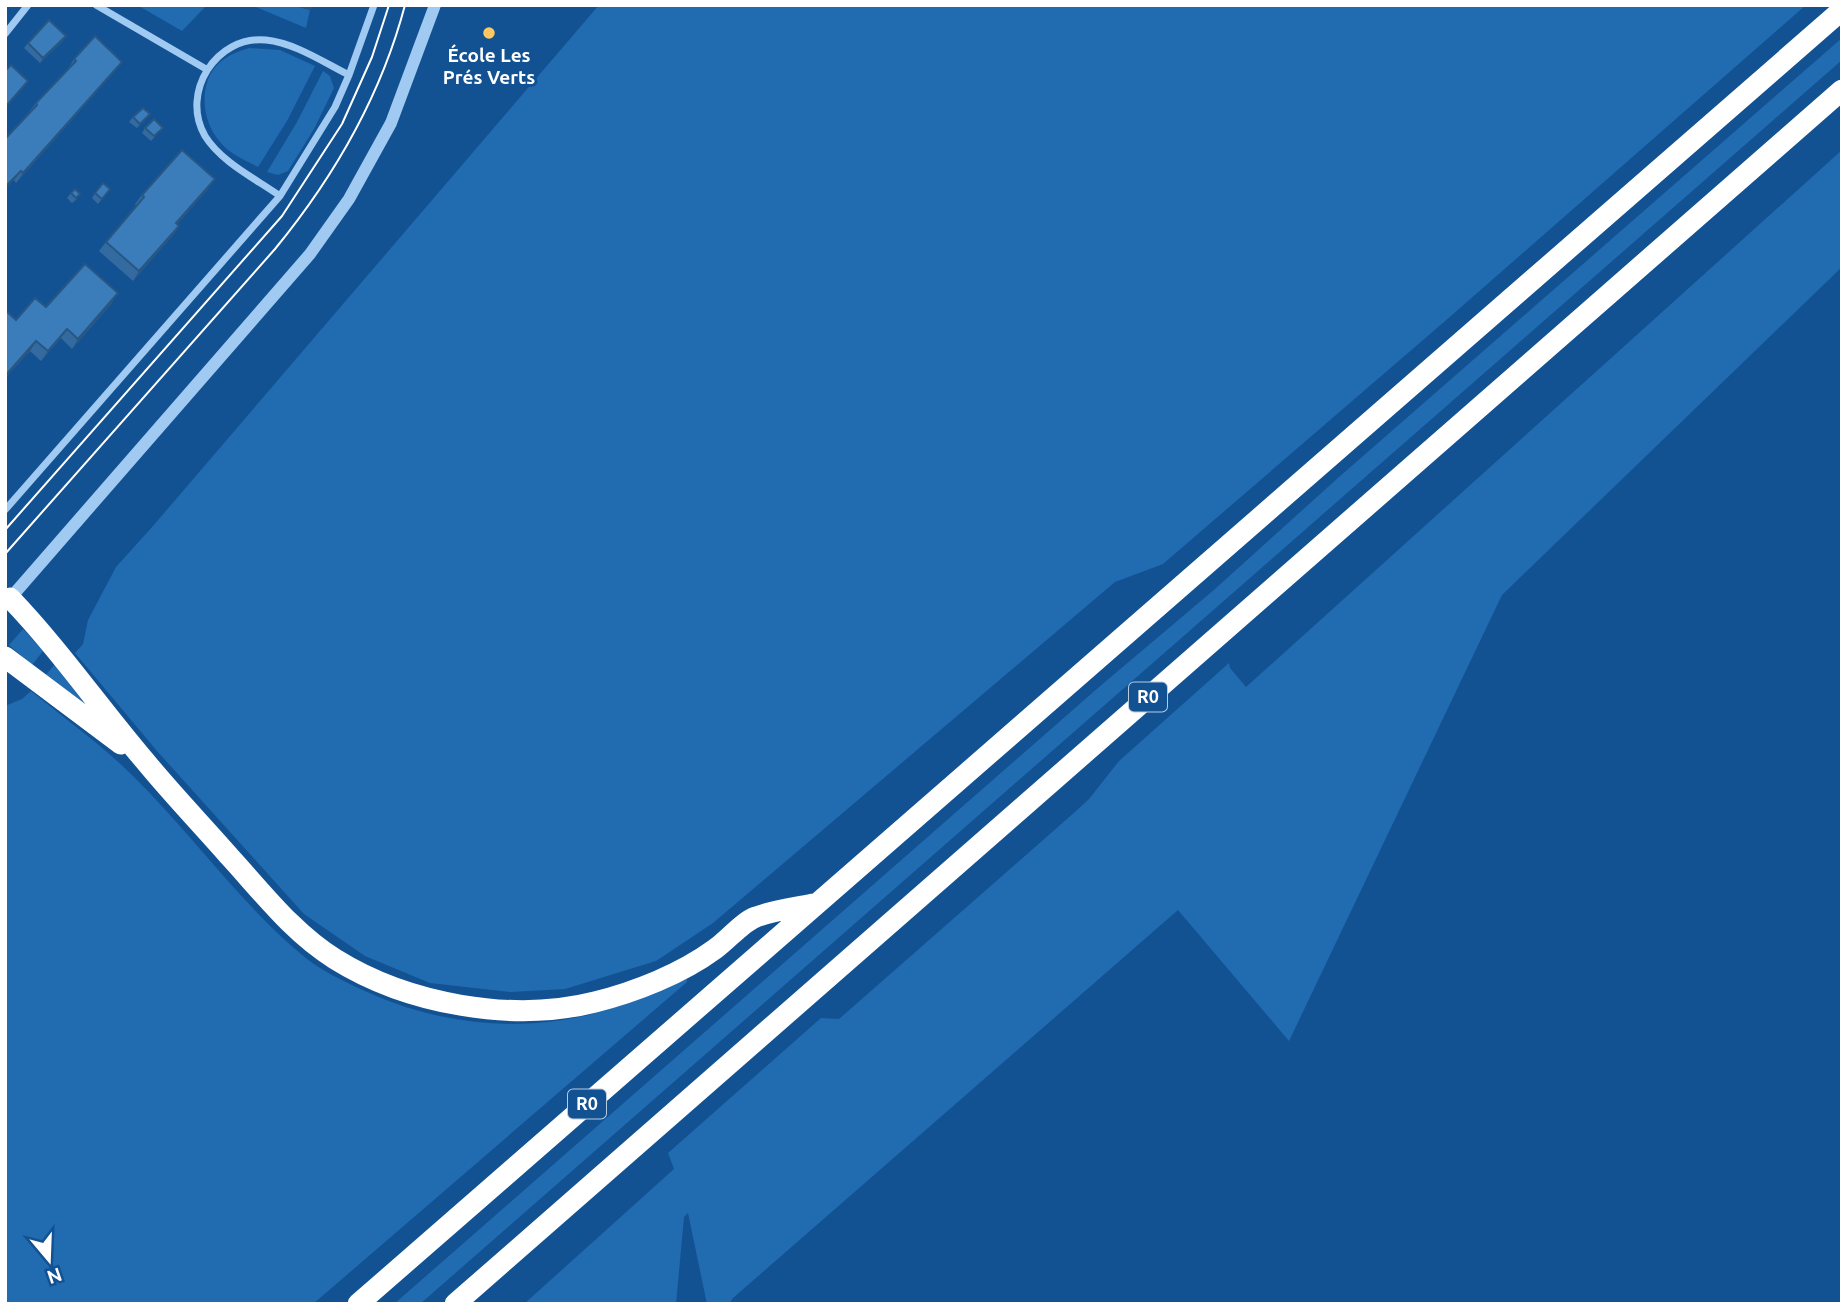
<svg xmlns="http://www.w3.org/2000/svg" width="1847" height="1309" font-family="Ubuntu,sans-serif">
	<rect width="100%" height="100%" fill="#125293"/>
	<!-- green -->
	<path fill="#216bb0" d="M 137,5 L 207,5 L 182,31 Z
		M 251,5 L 292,5 L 310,10 L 306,28 Z
		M 599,5 L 1806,5 L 1444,322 L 1163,564 L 1115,582 L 713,923 L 656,961 L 565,989 L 511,992 L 430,983 L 365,956 L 304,914 L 157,751 L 75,653 L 83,644 L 88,620 L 116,567 L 153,526 Z
		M 1842,38 L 1842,60 L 420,1304 L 394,1304 L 1099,687 L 1215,589 L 1339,477 Z
		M 249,48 L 280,50 L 315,66 L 287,121 L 258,167 C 245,160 231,155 221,143 C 202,123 197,84 219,63 C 228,55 239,51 249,48 Z
		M 323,71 L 330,76 L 334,88 L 314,129 L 288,171 L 278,175 L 267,172 L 297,122 Z
		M 1842,150 L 1842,267 L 1502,595 L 1289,1041 L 1178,910 L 733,1298 L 729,1304 L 707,1304 L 688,1213 L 684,1217 L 676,1304 L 524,1304 L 674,1169 L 668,1153 L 821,1018 L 839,1019 L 1076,811 L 1089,799 L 1119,761 L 1229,663 L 1230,668 L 1246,687 Z
		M 23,629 L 43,651 L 32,665 L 9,645 Z
		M 55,664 L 97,712 L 45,676 Z
		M 31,691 C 65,719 102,745 133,776 C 191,833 239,902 301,954 C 319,970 343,981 365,991 C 434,1023 513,1033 588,1015 C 623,1006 655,992 687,978 L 687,982 L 313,1304 L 5,1304 L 5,706 L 22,699 Z"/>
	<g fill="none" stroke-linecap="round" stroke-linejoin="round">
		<!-- minor -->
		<path stroke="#a0caf2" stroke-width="7" d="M 96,5 L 206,69
			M 5,34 L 28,5
			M 280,196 C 256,179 221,162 205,136 C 180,93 216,35 266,40 C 295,43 323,62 349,75
			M 5,510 L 280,196 L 335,107 L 349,75 L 374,5"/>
		<!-- tertiary -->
		<path stroke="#a0caf2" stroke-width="12" d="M 7,602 L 310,254 L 349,199 L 391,123 L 435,5"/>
		<!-- motorway -->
		<path stroke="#fff" stroke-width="21" d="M 10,598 C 59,649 99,707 145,761 C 172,794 201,824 229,856 C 262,892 293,933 335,959 C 407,1004 512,1023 595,1002 C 635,992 681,974 715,949 C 728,940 742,922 756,917 C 774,910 795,908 813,904
			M 5,657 L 121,744
			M 358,1304 L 1842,10
			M 455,1304 L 1842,90"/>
		<!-- tram -->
		<path stroke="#fff" stroke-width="2" d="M 5,530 L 282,216 L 342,124 L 372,57 L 389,5
			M 5,554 L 275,249 C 334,177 381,96 405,5"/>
	</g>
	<!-- wall -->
	<path fill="#336ba1" d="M 66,36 L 63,41 L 40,63 L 24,48 L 28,43 Z
		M 74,59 L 122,62 L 115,71 L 16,183 L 14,180 L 29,112 L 36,103 L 68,69 Z
		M 150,114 L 137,128 L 129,122 L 133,117 Z
		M 145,128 L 159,132 L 151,141 L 142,133 Z
		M 110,189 L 98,204 L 92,198 L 95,193 Z
		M 208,189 L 177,224 L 179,226 L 173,235 L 133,281 L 99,251 L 106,242 L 137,206 L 135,204 L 142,195 Z
		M 71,193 L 77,199 L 72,203 L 67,198 Z
		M 112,303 L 72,349 L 61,338 L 41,361 L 30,351 L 5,378 L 5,310 L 16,320 L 46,307 Z"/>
	<!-- shaded-wall -->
	<path fill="#295783" d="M 292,5 L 314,5 L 310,10 Z
		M 66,36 L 63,41 L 40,63 L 43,58 Z
		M 122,62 L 115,71 L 16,183 L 23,173 Z
		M 21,171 L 14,180 L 5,189 L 5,187 Z
		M 215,179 L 208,189 L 170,233 L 176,223 Z
		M 179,226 L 173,235 L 133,281 L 139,271 Z
		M 118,293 L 112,303 L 72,349 L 78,339 Z
		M 67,329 L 61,338 L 41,361 L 48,351 Z
		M 36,341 L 30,351 L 5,378 L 5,376 Z"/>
	<!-- building -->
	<path fill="#3b7cbb" stroke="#295783" stroke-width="2" d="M 49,20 L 66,36 L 43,58 L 28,43 Z
		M 95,36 L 122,62 L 23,173 L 21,171 L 5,187 L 5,139 L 37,105 L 36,103 L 76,61 L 74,59 Z
		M 11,65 L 28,81 L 7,105 L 5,103 L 5,71 Z
		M 143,108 L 150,114 L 140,124 L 133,117 Z
		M 154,119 L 163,128 L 154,136 L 145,128 Z
		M 182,150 L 215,179 L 176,223 L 179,226 L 139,271 L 106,242 L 144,197 L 142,195 Z
		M 103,183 L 110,189 L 102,199 L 95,193 Z
		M 75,189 L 80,194 L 76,198 L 71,193 Z
		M 85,264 L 118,293 L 78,339 L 67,329 L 48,351 L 36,341 L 5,376 L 5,310 L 16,320 L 35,298 L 46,307 Z"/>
	<!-- markers -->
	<circle fill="#ffc761" stroke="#125293" stroke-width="2.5" cx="489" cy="33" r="7"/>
	<g text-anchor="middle" stroke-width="6" stroke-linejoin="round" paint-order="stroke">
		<!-- shield labels -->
		<g fill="#125293" stroke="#b8cbdf" stroke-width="2">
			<rect x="1129" y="682.5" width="38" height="29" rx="5"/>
			<rect x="568" y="1089.5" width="38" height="29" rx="5"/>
		</g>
		<g font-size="18" font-weight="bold" fill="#fff">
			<text x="1148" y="703">R0</text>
			<text x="587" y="1110">R0</text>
		</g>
		<!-- poi labels -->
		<g font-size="19" font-weight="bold" fill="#fff" stroke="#125293">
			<text x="489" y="62">École Les<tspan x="489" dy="22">Prés Verts</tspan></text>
		</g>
	</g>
	<!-- border -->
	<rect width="1847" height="1309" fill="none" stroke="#ffffff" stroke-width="14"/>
	<!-- north arrow -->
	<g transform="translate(49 1260) rotate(161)" stroke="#125293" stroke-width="5" paint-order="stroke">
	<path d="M0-5L12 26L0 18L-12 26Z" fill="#ffffff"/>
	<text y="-10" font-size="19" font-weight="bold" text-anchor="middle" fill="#ffffff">N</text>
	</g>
</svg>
